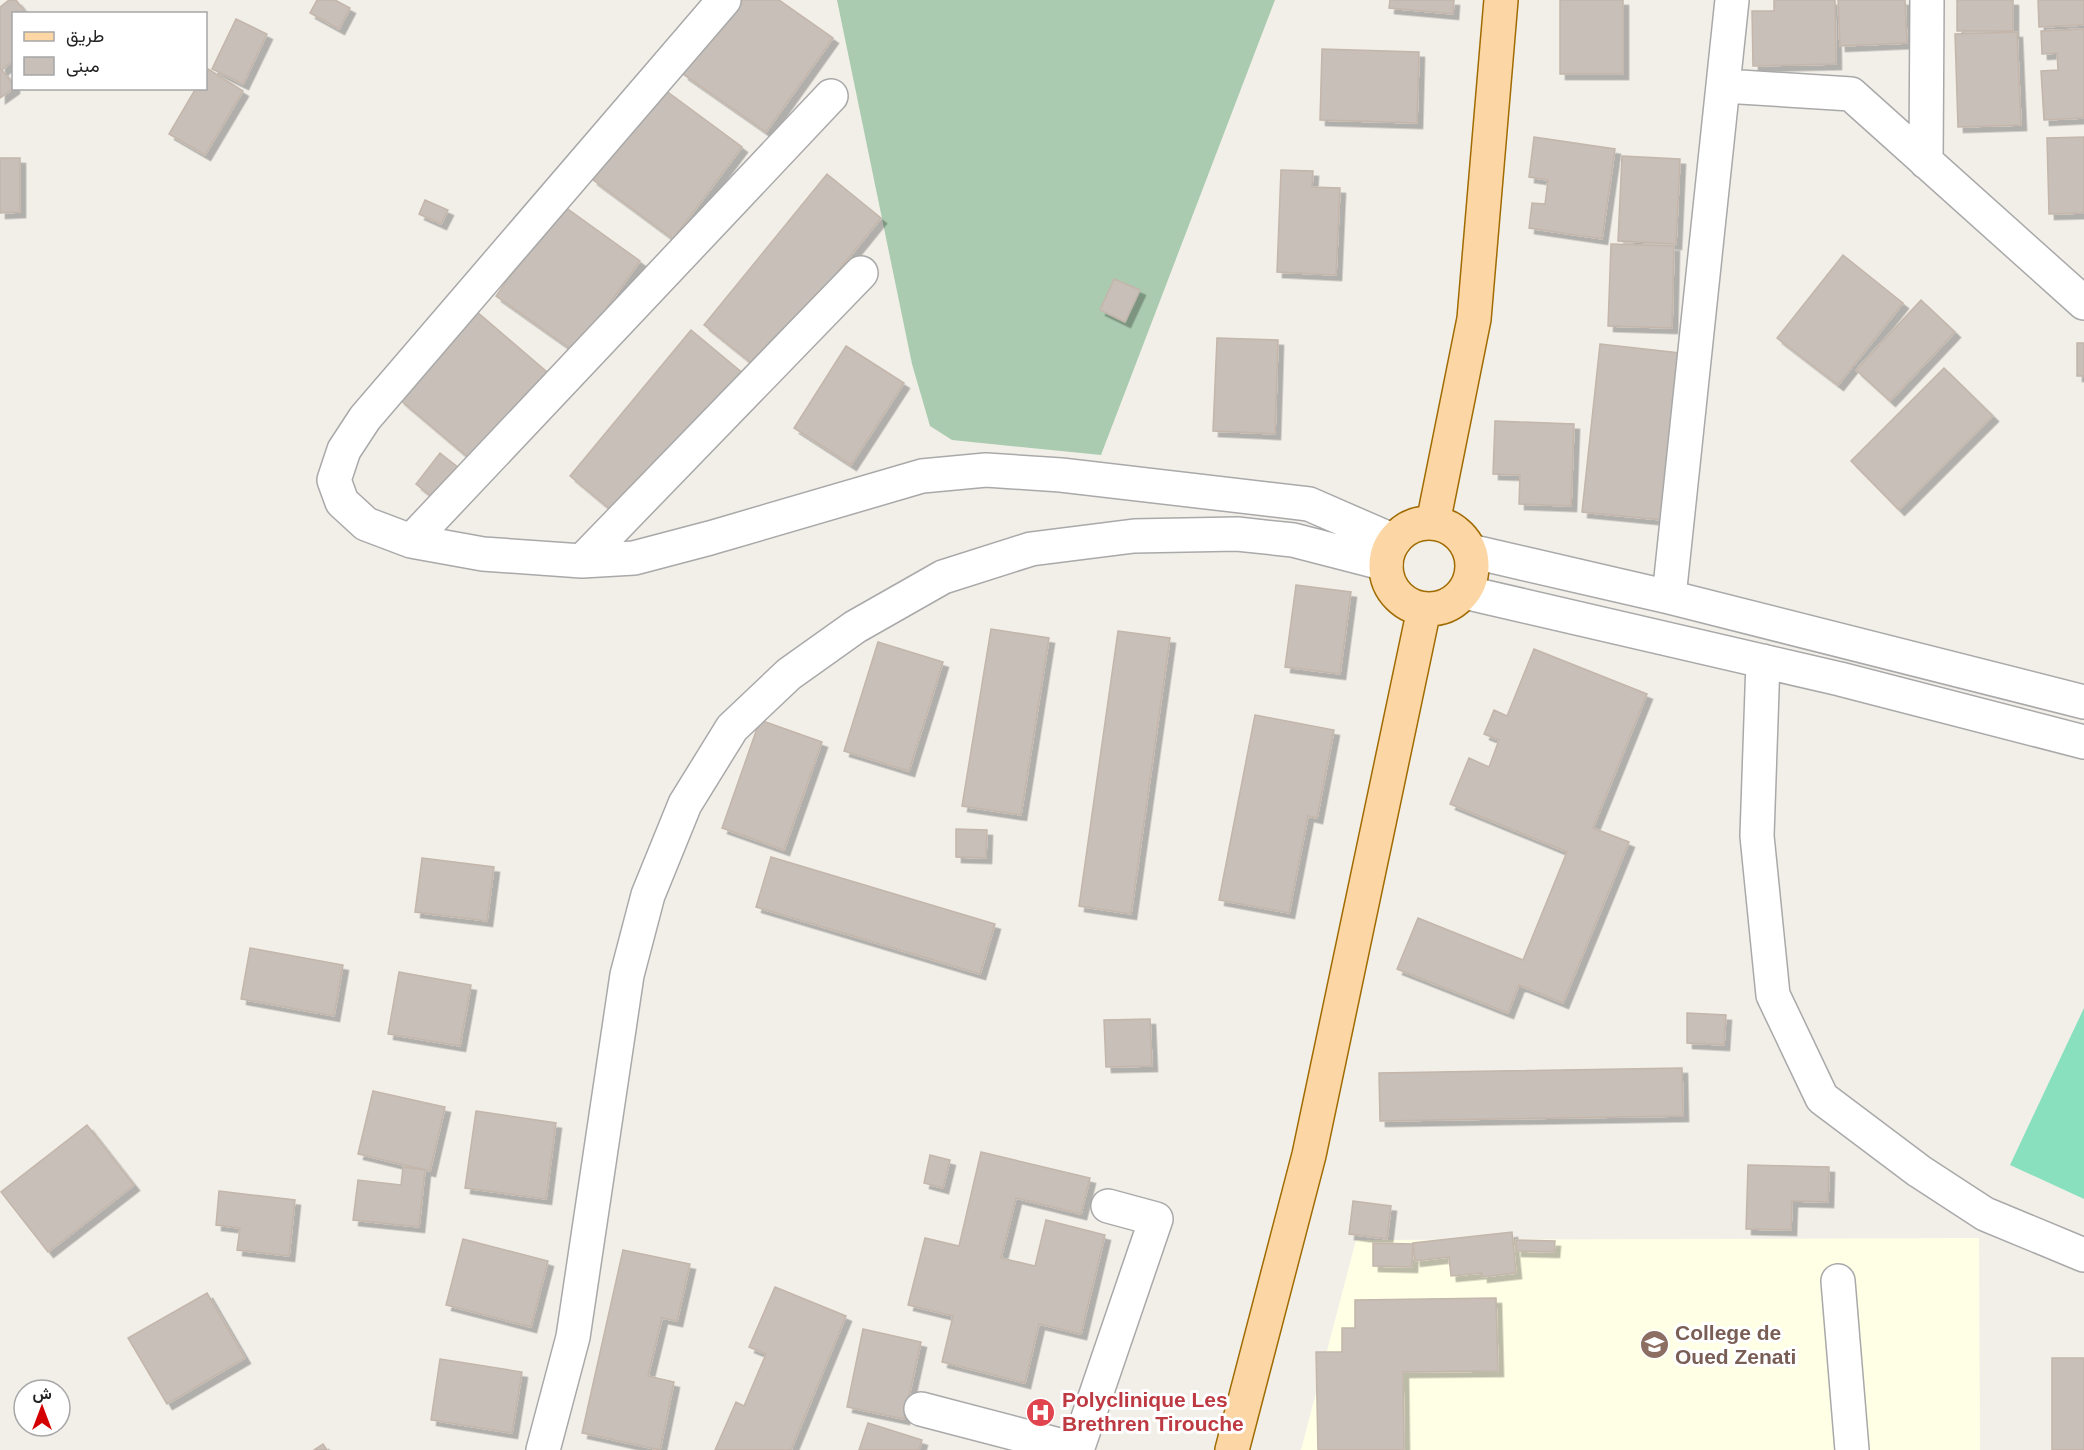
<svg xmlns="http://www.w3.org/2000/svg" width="2084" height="1450" font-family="Helvetica,Vazirmatn,sans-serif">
	<defs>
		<filter id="shadow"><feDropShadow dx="5.5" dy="5.5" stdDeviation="0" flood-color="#0004"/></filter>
	</defs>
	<rect width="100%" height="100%" fill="#f2efe9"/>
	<!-- education -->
	<path fill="#ffffe5" d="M 1979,1238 L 1980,1450 L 1301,1450 L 1356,1240 Z"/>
	<!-- cemetery -->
	<path fill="#aacbaf" d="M 837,0 L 1275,0 L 1101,455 L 952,440 L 930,426 L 912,364 Z"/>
	<!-- pitch -->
	<path fill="#88e0be" d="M 2084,1008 L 2084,1199 L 2010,1165 Z"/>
	<!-- building -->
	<path fill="#c7bfb8" stroke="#c4b6ab" stroke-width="1.5" filter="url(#shadow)" d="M 9,0 L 16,0 L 27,14 L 14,14 L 14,60 L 2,70 L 14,85 L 14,88 L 0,98 L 0,7 Z
		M 317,0 L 335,0 L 350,8 L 339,29 L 310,13 Z
		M 736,0 L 779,0 L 833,38 L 766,132 L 683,74 Z
		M 1390,0 L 1454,0 L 1453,14 L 1389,8 Z
		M 1560,0 L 1623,0 L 1623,74 L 1560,74 Z
		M 1774,0 L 1835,0 L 1836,64 L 1753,66 L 1752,11 L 1774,11 Z
		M 1838,0 L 1905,0 L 1907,43 L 1840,46 Z
		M 1957,0 L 2013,0 L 2013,31 L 1957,31 Z
		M 2038,0 L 2084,0 L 2084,25 L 2039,27 Z
		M 236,19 L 267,34 L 243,84 L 212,69 Z
		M 2084,29 L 2084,118 L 2044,120 L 2041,71 L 2058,70 L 2057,53 L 2042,54 L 2041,31 Z
		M 2017,32 L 2021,125 L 1958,127 L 1955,34 Z
		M 1322,49 L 1419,52 L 1417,123 L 1320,120 Z
		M 208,69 L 243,91 L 205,155 L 169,134 L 196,88 L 206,88 L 206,73 Z
		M 661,87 L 742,147 L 673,239 L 592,179 Z
		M 1534,137 L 1615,149 L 1602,239 L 1529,228 L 1532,203 L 1545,204 L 1548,180 L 1529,177 Z
		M 2084,137 L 2084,213 L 2049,214 L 2047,138 Z
		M 1622,156 L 1680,159 L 1676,244 L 1618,241 Z
		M 0,158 L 20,158 L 20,212 L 0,213 Z
		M 1281,170 L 1313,171 L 1312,187 L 1340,188 L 1336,275 L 1277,272 Z
		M 827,174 L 881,218 L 759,369 L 704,325 Z
		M 425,200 L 448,210 L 441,224 L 419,214 Z
		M 561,204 L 640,261 L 575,352 L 496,296 Z
		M 1611,244 L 1674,246 L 1672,328 L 1608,326 Z
		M 1843,255 L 1903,303 L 1838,385 L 1777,338 Z
		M 1114,279 L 1140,290 L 1125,322 L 1100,310 Z
		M 1921,300 L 1955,332 L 1890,401 L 1856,370 Z
		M 476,311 L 553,377 L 477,465 L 399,399 Z
		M 691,330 L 744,374 L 623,520 L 570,476 Z
		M 1217,338 L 1278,340 L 1275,434 L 1213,431 Z
		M 2077,343 L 2084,343 L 2084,376 L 2077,376 Z
		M 1600,344 L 1680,353 L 1662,520 L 1582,512 Z
		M 846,346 L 904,383 L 851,465 L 794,428 Z
		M 1944,368 L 1993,416 L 1899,510 L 1851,461 Z
		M 1495,421 L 1574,424 L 1571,506 L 1519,504 L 1520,475 L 1493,474 Z
		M 440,453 L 464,472 L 440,503 L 416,484 Z
		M 1296,585 L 1351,592 L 1340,674 L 1285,667 Z
		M 991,629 L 1049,638 L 1021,815 L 962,806 Z
		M 1118,631 L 1170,638 L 1131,914 L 1079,906 Z
		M 878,642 L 943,662 L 909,771 L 844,751 Z
		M 1534,649 L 1647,694 L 1593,828 L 1629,842 L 1563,1003 L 1519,985 L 1508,1013 L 1397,969 L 1418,918 L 1523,960 L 1567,852 L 1450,804 L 1469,758 L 1489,767 L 1499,740 L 1484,734 L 1494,710 L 1507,716 Z
		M 1255,715 L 1334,730 L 1317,818 L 1308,816 L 1289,913 L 1219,900 Z
		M 760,720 L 822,742 L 784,850 L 722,828 Z
		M 956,829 L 987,830 L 986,858 L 956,857 Z
		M 771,857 L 995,924 L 980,974 L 756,907 Z
		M 422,858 L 494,867 L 487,921 L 415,912 Z
		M 250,948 L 343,965 L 334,1016 L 241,999 Z
		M 399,972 L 471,985 L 460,1046 L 388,1034 Z
		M 1687,1013 L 1726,1015 L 1724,1045 L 1687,1043 Z
		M 1150,1019 L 1152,1066 L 1106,1067 L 1104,1020 Z
		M 1682,1068 L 1683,1116 L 1380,1121 L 1379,1073 Z
		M 373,1091 L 445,1107 L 430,1171 L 358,1154 Z
		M 476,1111 L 556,1123 L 546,1199 L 465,1188 Z
		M 87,1125 L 134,1185 L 48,1252 L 1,1192 Z
		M 981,1152 L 1090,1178 L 1081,1214 L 1016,1198 L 1001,1258 L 1035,1266 L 1046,1220 L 1105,1235 L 1081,1334 L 1039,1324 L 1025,1383 L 942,1362 L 953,1316 L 908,1305 L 925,1238 L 959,1246 Z
		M 930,1155 L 950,1160 L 943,1188 L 924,1183 Z
		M 1748,1165 L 1829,1167 L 1828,1202 L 1792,1201 L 1791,1230 L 1746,1229 Z
		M 403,1167 L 425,1170 L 419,1227 L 353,1220 L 358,1180 L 401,1185 Z
		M 219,1191 L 295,1200 L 289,1256 L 237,1250 L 240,1228 L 216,1225 Z
		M 1353,1201 L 1391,1206 L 1387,1239 L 1349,1234 Z
		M 1512,1232 L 1516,1273 L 1482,1277 L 1482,1273 L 1451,1276 L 1449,1257 L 1415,1261 L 1413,1243 Z
		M 463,1239 L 548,1261 L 531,1327 L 446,1305 Z
		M 1516,1240 L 1555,1241 L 1554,1252 L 1516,1251 Z
		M 1373,1243 L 1413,1244 L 1412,1267 L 1373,1266 Z
		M 623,1250 L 690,1264 L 677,1321 L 662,1318 L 648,1376 L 674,1382 L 660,1450 L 582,1433 Z
		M 775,1287 L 846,1316 L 791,1450 L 715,1450 L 736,1402 L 744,1406 L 766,1354 L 749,1347 Z
		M 207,1293 L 245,1358 L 167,1404 L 128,1338 Z
		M 1496,1298 L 1498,1371 L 1403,1372 L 1404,1450 L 1318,1450 L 1316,1352 L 1342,1352 L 1342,1328 L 1355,1328 L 1355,1300 Z
		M 863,1329 L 921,1342 L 904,1419 L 847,1407 Z
		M 2052,1358 L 2084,1358 L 2084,1450 L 2052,1450 Z
		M 440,1359 L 522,1372 L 512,1433 L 431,1420 Z
		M 868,1423 L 922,1440 L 919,1450 L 859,1450 Z
		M 323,1444 L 327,1450 L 314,1450 Z"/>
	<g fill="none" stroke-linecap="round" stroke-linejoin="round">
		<defs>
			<path id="minor" d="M 724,0 L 365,418 L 344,450 L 334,480 L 342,502 L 366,524 L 411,541 L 483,554 L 582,561 L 634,558 L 710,538 L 922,476 L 986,470 L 1061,475 L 1309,504 L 1394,541
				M 1724,86 L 1851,94 L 2084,303
				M 1926,162 L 1927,0
				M 411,541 L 831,96
				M 1470,551 L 1669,597 L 2084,702
				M 582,561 L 861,273
				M 1464,592 L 1840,679 L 2084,742
				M 1669,597 L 1732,0
				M 1763,661 L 1757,836 L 1773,995 L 1822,1098 L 1919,1171 L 1985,1214 L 2084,1255
				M 1838,1281 L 1852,1450
				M 921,1409 L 1078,1450
				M 543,1450 L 573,1337 L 627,975 L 648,895 L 685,804 L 732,728 L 789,674 L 855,627 L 943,577 L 1031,549 L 1134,536 L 1237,534 L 1293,540 L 1386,564
				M 1077,1450 L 1156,1219 L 1108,1206"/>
			<path id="major" d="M 1433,523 L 1474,319 L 1501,0
				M1386 566a43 43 0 1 1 86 0a43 43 0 1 1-86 0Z
				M 1232,1450 L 1309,1155 L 1424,609"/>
		</defs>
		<!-- minor casing -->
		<use href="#minor" stroke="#a9a9a9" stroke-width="36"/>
		<!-- major casing -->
		<use href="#major" stroke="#a06b00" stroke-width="36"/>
		<!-- minor -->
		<use href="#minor" stroke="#fff" stroke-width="33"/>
		<!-- major -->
		<use href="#major" stroke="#fcd6a4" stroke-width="33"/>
	</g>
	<!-- icons -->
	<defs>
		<symbol id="school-disc" viewBox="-11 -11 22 22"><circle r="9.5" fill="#8d6e63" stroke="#fff"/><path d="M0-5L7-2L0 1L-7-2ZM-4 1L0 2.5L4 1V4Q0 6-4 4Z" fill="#fff"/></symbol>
		<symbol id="hospital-disc" viewBox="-11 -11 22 22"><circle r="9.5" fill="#e0444e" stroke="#fff"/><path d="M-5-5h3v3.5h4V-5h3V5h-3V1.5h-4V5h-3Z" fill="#fff"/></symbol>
	</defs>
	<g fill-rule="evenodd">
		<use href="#school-disc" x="1638" y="1328" width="33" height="33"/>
		<use href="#hospital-disc" x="1024" y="1396" width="33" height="33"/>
	</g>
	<g text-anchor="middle" stroke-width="6" stroke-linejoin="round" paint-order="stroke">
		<!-- education labels -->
		<g font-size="21" font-weight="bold" fill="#785e54" stroke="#fff" text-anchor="start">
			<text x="1675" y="1340">College de<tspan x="1675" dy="24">Oued Zenati</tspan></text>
		</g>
		<!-- health labels -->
		<g font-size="21" font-weight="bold" fill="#be3a42" stroke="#fff" text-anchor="start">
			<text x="1062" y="1407">Polyclinique Les<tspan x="1062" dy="24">Brethren Tirouche</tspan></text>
		</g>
	</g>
	<!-- legend -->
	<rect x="12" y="12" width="195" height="78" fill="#ffffff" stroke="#a7a7a7" stroke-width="1.5"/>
	<rect x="24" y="32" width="30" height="9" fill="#fcd6a4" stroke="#a7a7a7" stroke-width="1.5"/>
	<text x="66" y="42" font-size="18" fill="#222222">طريق</text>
	<rect x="24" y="57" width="30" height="18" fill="#c7bfb8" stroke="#a7a7a7" stroke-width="1.5"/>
	<text x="66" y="72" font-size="18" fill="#222222">مبنى</text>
	<!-- north arrow -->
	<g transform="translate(42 1408)"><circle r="28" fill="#ffffff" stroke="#a7a7a7" stroke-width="1.5"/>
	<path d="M0-4.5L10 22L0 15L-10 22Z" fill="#d40000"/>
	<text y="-9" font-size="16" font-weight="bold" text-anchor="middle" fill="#222222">ش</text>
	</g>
</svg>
